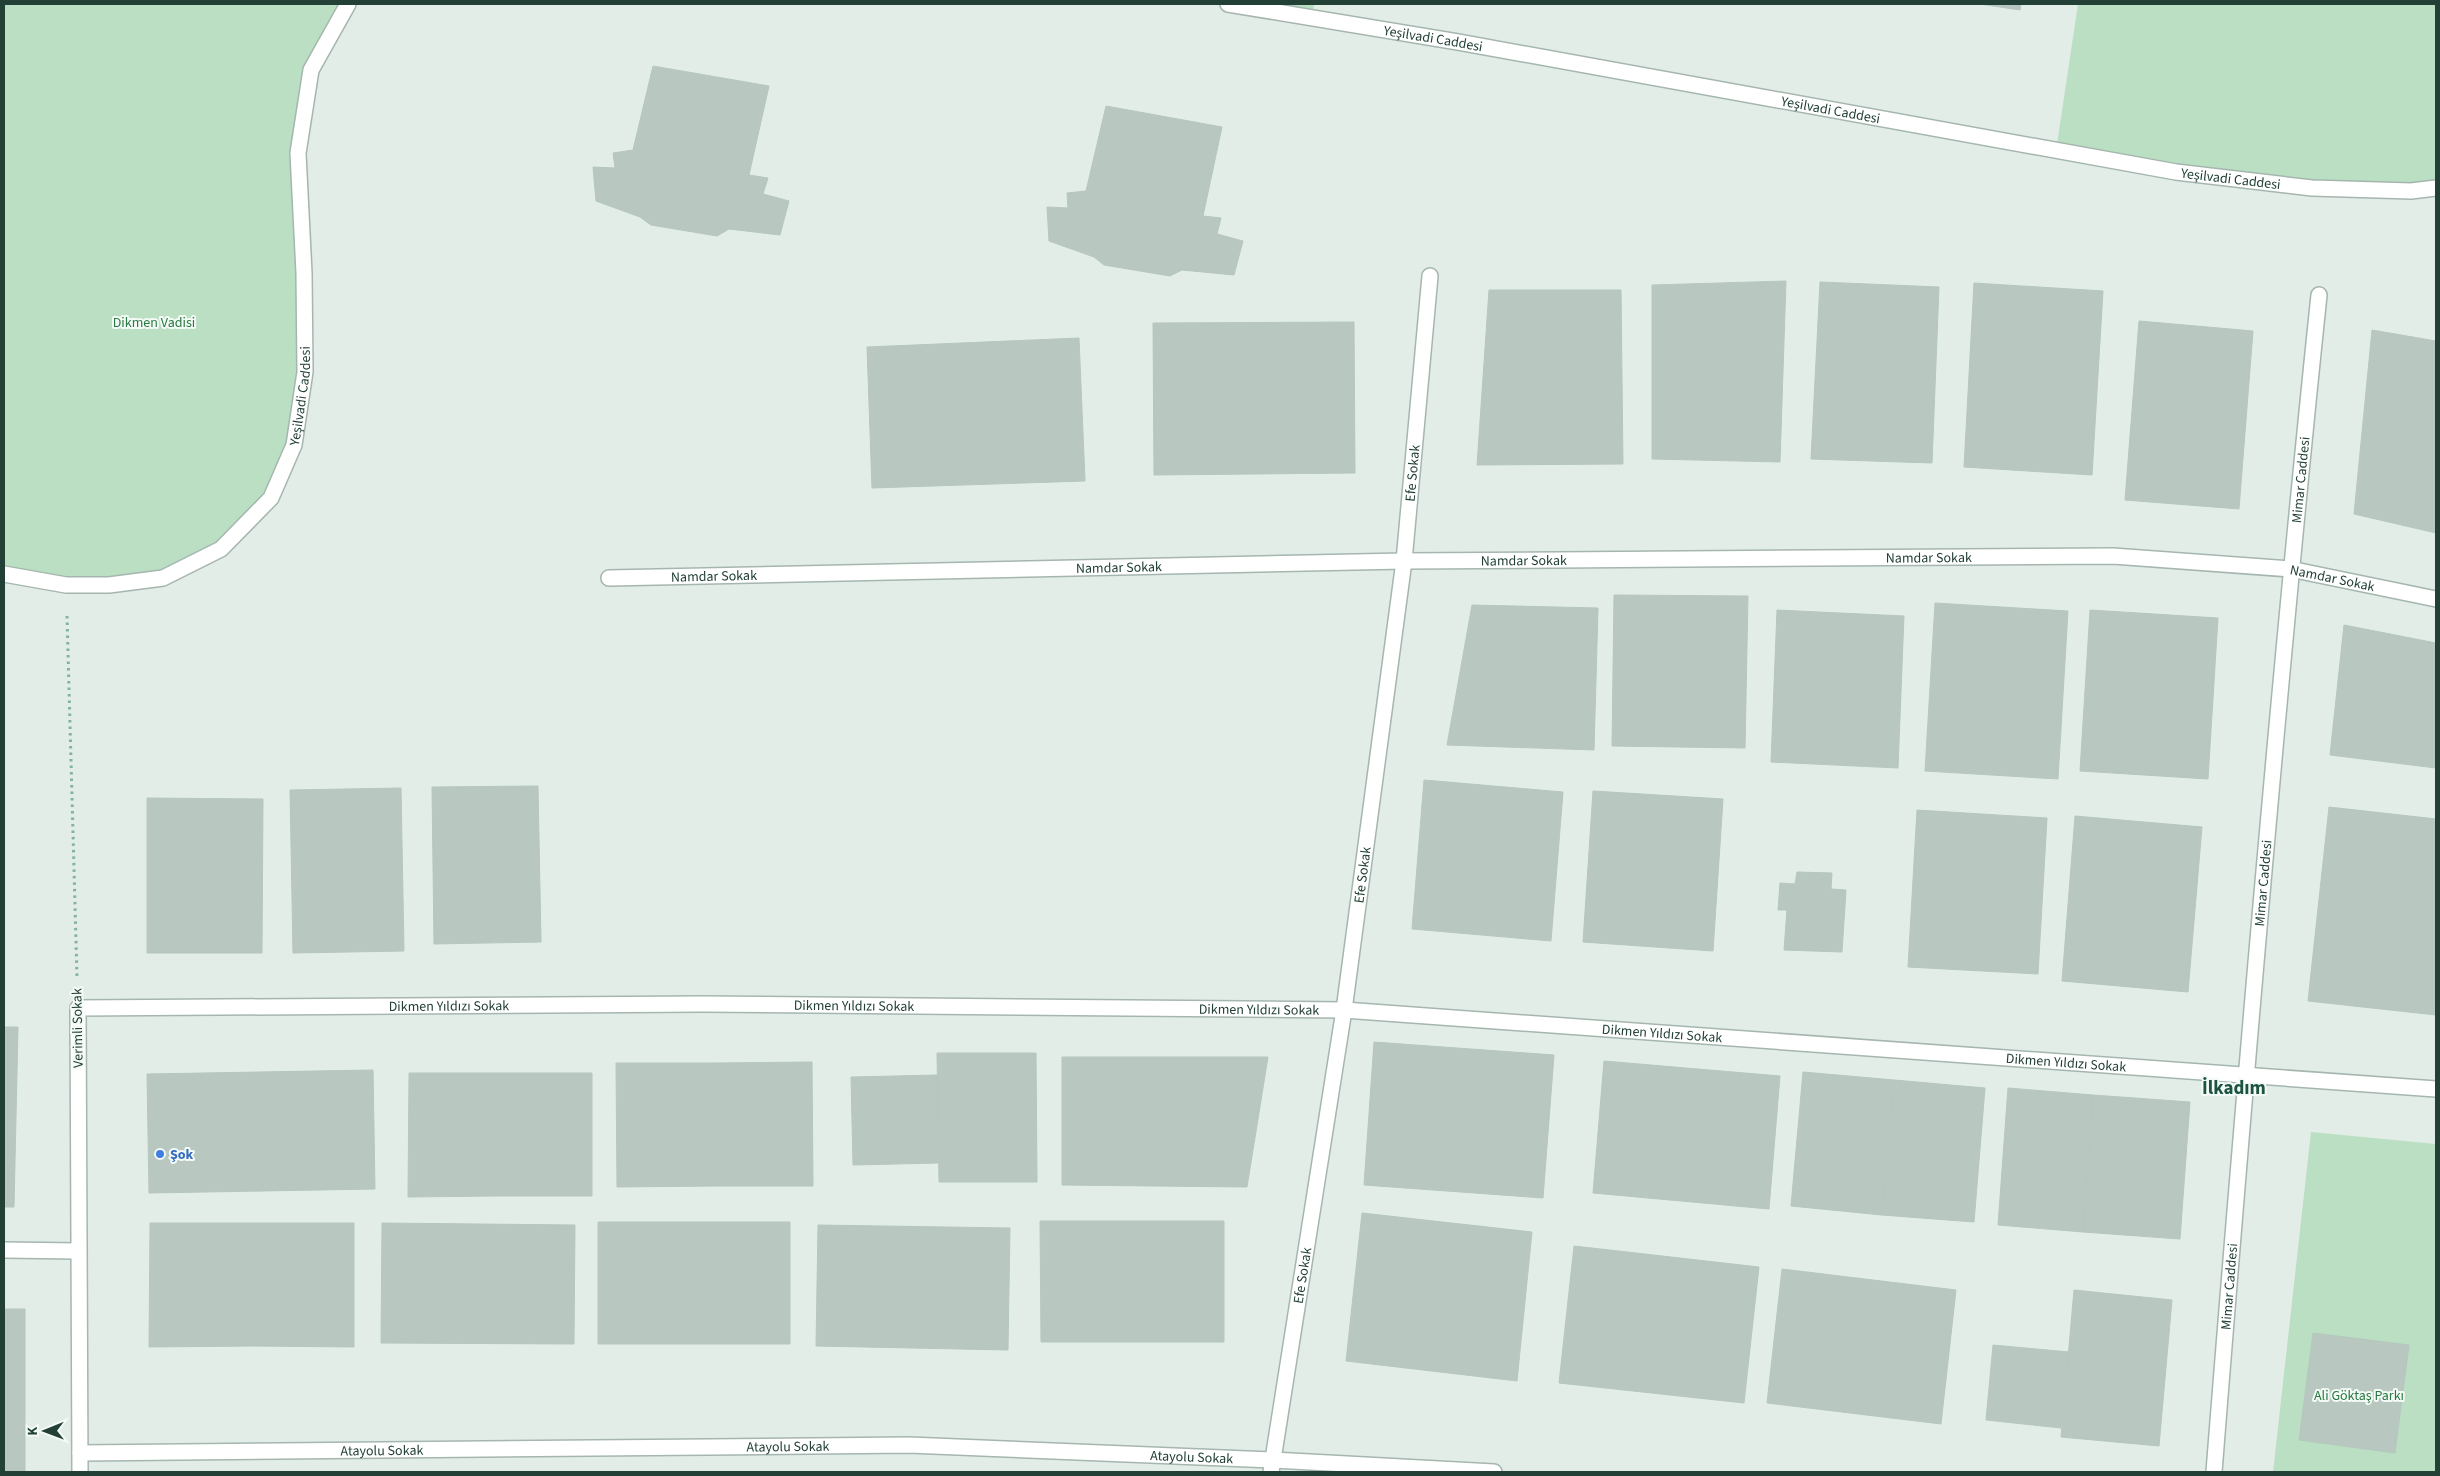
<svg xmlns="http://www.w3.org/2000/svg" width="2440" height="1476" font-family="'Source Sans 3',sans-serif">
	<rect width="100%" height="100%" fill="#e3ede8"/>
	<!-- green -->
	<path fill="#bbdfc2" d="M 4,4 L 348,4 L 311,70 L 298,153 L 304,273 L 294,445 L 271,498 L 221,549 L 163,578 L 109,585 L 4,574 Z
		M 1228,4 L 1314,4 L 1313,18 Z
		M 2078,4 L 2436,4 L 2436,188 L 2312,188 L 2056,151 Z
		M 2311,1132 L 2436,1144 L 2436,1472 L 2273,1472 Z"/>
	<!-- building -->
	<path fill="#b8c8c1" stroke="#b5c7bf" d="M 1980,4 L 2021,4 L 2020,10 Z
		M 653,66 L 769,86 L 749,175 L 768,178 L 763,194 L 789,201 L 780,235 L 729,229 L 717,236 L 651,225 L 640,217 L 596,201 L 593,167 L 615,168 L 613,153 L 633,150 Z
		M 1106,106 L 1222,127 L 1203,216 L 1221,218 L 1217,234 L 1243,241 L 1234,275 L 1182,270 L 1170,276 L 1104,265 L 1094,257 L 1049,241 L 1047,207 L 1068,208 L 1067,193 L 1086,191 Z
		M 1786,281 L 1780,462 L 1652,459 L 1652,285 Z
		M 1820,282 L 1939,287 L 1932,463 L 1811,459 Z
		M 1974,283 L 2103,291 L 2092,475 L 1964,467 Z
		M 1489,290 L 1621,290 L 1623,464 L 1477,465 Z
		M 2139,321 L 2253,331 L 2239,509 L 2125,500 Z
		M 1354,322 L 1355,473 L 1154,475 L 1153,323 Z
		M 2372,330 L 2436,341 L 2436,533 L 2354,514 Z
		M 1079,338 L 1085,481 L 872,488 L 867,347 Z
		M 1614,595 L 1748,596 L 1745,748 L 1612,746 Z
		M 1935,603 L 2068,611 L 2058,779 L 1925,771 Z
		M 1472,605 L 1598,608 L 1594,750 L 1447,745 Z
		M 1777,610 L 1904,616 L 1898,768 L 1771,762 Z
		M 2090,610 L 2218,618 L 2208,779 L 2080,771 Z
		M 2344,625 L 2436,643 L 2436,768 L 2330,755 Z
		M 1424,780 L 1563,792 L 1551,941 L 1412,929 Z
		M 538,786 L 541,942 L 434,944 L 432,787 Z
		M 401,788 L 404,951 L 293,953 L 290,790 Z
		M 1593,791 L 1723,799 L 1713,951 L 1583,942 Z
		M 147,798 L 263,799 L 262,953 L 147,953 Z
		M 2329,807 L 2436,819 L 2436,1015 L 2308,1001 Z
		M 1917,810 L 2047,818 L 2038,974 L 1908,967 Z
		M 2075,816 L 2202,827 L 2188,992 L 2062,981 Z
		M 1797,872 L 1832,873 L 1831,889 L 1846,890 L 1842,952 L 1784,950 L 1787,910 L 1778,910 L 1780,883 L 1795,884 Z
		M 4,1027 L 18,1027 L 14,1207 L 4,1207 Z
		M 1374,1042 L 1554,1055 L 1543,1198 L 1364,1185 Z
		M 937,1053 L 1036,1053 L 1037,1182 L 939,1182 Z
		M 1062,1057 L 1268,1057 L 1247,1187 L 1062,1185 Z
		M 1604,1061 L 1780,1076 L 1769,1209 L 1593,1193 Z
		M 812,1062 L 813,1186 L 715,1186 L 714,1063 Z
		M 616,1063 L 714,1063 L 715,1186 L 617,1187 Z
		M 373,1070 L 375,1189 L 149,1193 L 147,1074 Z
		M 1803,1072 L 1894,1080 L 1882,1215 L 1791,1206 Z
		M 409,1073 L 495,1073 L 495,1196 L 408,1197 Z
		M 495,1073 L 592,1073 L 592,1196 L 495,1196 Z
		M 937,1075 L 938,1163 L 853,1165 L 851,1077 Z
		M 1894,1080 L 1985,1088 L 1974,1222 L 1882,1215 Z
		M 2008,1088 L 2093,1095 L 2083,1232 L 1998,1225 Z
		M 2093,1095 L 2190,1102 L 2180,1239 L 2083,1232 Z
		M 1362,1213 L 1532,1232 L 1517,1381 L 1346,1361 Z
		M 1040,1221 L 1224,1221 L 1224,1342 L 1041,1342 Z
		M 598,1222 L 790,1222 L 790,1344 L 598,1344 Z
		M 150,1223 L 256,1223 L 256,1346 L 149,1347 Z
		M 256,1223 L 354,1223 L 354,1347 L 256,1346 Z
		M 382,1223 L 575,1225 L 574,1344 L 381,1343 Z
		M 818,1225 L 1010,1228 L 1008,1350 L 816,1346 Z
		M 1574,1246 L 1759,1267 L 1744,1403 L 1559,1383 Z
		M 1782,1269 L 1956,1290 L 1941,1424 L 1767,1403 Z
		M 2074,1290 L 2172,1300 L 2159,1446 L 2061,1437 Z
		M 4,1309 L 25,1309 L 25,1472 L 4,1472 Z
		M 2313,1333 L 2409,1345 L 2395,1453 L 2299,1440 Z
		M 1993,1345 L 2069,1352 L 2061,1428 L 1986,1420 Z"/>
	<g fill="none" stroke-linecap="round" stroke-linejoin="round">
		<defs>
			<g id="minor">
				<path id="s1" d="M 1228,4 L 1458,42 L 2176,172 L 2312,188 L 2411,191 L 2436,188"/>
				<path id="s2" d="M 4,574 L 66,585 L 109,585 L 163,578 L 221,549 L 271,498 L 294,445 L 305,372 L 304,273 L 298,153 L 311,70 L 348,4"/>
				<path id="s3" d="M 609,578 L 1404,561 L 2113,556 L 2290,569 L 2436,599"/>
				<path d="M 4,1250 L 78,1251"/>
				<path id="s4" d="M 80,1453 L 909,1445 L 1273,1460 L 1494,1472"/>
				<path id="s5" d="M 80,1472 L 78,1008 L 704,1004 L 1344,1010 L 2436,1089"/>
				<path id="s6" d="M 1271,1472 L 1344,1010 L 1404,561 L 1430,276"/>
				<path id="s7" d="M 2214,1472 C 2245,1079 2278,687 2319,295"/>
			</g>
		</defs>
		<!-- minor casing -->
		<use href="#minor" stroke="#a5b6af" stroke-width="18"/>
		<!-- path -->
		<path stroke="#82b2a0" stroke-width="3" stroke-dasharray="2.5 4" stroke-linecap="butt" d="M 67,616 L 77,977"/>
		<!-- minor -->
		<use href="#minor" stroke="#fff" stroke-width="15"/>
	</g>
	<!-- markers -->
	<circle fill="#3f7fe0" stroke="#f4faf6" stroke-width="2" cx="160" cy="1154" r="5"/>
	<g text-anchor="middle" stroke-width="4" stroke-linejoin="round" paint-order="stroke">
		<!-- street labels -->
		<g font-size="14" fill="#224036" stroke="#f4faf6">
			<text dy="5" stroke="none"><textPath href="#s1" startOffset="208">Yeşilvadi Caddesi</textPath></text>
			<text dy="5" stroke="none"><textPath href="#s1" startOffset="612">Yeşilvadi Caddesi</textPath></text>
			<text dy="5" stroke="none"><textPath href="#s1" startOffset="1018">Yeşilvadi Caddesi</textPath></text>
			<text dy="5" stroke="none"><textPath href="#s2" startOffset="404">Yeşilvadi Caddesi</textPath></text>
			<text dy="5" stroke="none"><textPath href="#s6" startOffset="1009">Efe Sokak</textPath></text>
			<text dy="5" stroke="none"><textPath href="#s7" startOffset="996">Mimar Caddesi</textPath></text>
			<text dy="5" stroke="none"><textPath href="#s3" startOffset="1320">Namdar Sokak</textPath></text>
			<text dy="5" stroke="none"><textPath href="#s3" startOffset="915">Namdar Sokak</textPath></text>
			<text dy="5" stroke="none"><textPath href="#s3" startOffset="510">Namdar Sokak</textPath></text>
			<text dy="5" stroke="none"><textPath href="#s3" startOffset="105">Namdar Sokak</textPath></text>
			<text dy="5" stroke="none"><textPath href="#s3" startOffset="1725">Namdar Sokak</textPath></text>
			<text dy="5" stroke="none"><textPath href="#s6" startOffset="604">Efe Sokak</textPath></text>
			<text dy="5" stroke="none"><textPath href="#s7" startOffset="591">Mimar Caddesi</textPath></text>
			<text dy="5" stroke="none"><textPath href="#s5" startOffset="1240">Dikmen Yıldızı Sokak</textPath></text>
			<text dy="5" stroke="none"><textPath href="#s5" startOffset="835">Dikmen Yıldızı Sokak</textPath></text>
			<text dy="5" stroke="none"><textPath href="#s5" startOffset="1645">Dikmen Yıldızı Sokak</textPath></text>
			<text transform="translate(77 1028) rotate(-91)" y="5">Verimli Sokak</text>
			<text dy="5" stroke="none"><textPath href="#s5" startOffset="2049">Dikmen Yıldızı Sokak</textPath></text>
			<text dy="5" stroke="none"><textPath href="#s5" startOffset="2454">Dikmen Yıldızı Sokak</textPath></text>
			<text dy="5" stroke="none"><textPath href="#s6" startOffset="199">Efe Sokak</textPath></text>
			<text dy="5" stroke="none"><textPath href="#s7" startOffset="186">Mimar Caddesi</textPath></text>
			<text dy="5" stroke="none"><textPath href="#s4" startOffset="708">Atayolu Sokak</textPath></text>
			<text dy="5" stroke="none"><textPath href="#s4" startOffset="302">Atayolu Sokak</textPath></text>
			<text dy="5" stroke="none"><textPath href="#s4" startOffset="1112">Atayolu Sokak</textPath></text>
		</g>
		<!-- park labels -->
		<g font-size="14" fill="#2a7943" stroke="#f4faf6">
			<text x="154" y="327">Dikmen Vadisi</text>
			<text x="2359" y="1400">Ali Göktaş Parkı</text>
		</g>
		<!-- shop labels -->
		<g font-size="14" font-weight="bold" fill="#366cbe" stroke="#f4faf6" text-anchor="start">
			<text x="170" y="1159">Şok</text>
		</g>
		<!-- district labels -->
		<g font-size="19" font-weight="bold" fill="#1d5342" stroke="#f4faf6">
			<text x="2234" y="1094">İlkadım</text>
		</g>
	</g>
	<!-- border -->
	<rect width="2440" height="1476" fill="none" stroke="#224036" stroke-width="10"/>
	<!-- north arrow -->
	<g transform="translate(45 1431) rotate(269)" stroke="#f4faf6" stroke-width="4" paint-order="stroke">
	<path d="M0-4L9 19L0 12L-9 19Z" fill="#224036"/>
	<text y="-8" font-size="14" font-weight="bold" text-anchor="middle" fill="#224036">K</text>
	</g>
</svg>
